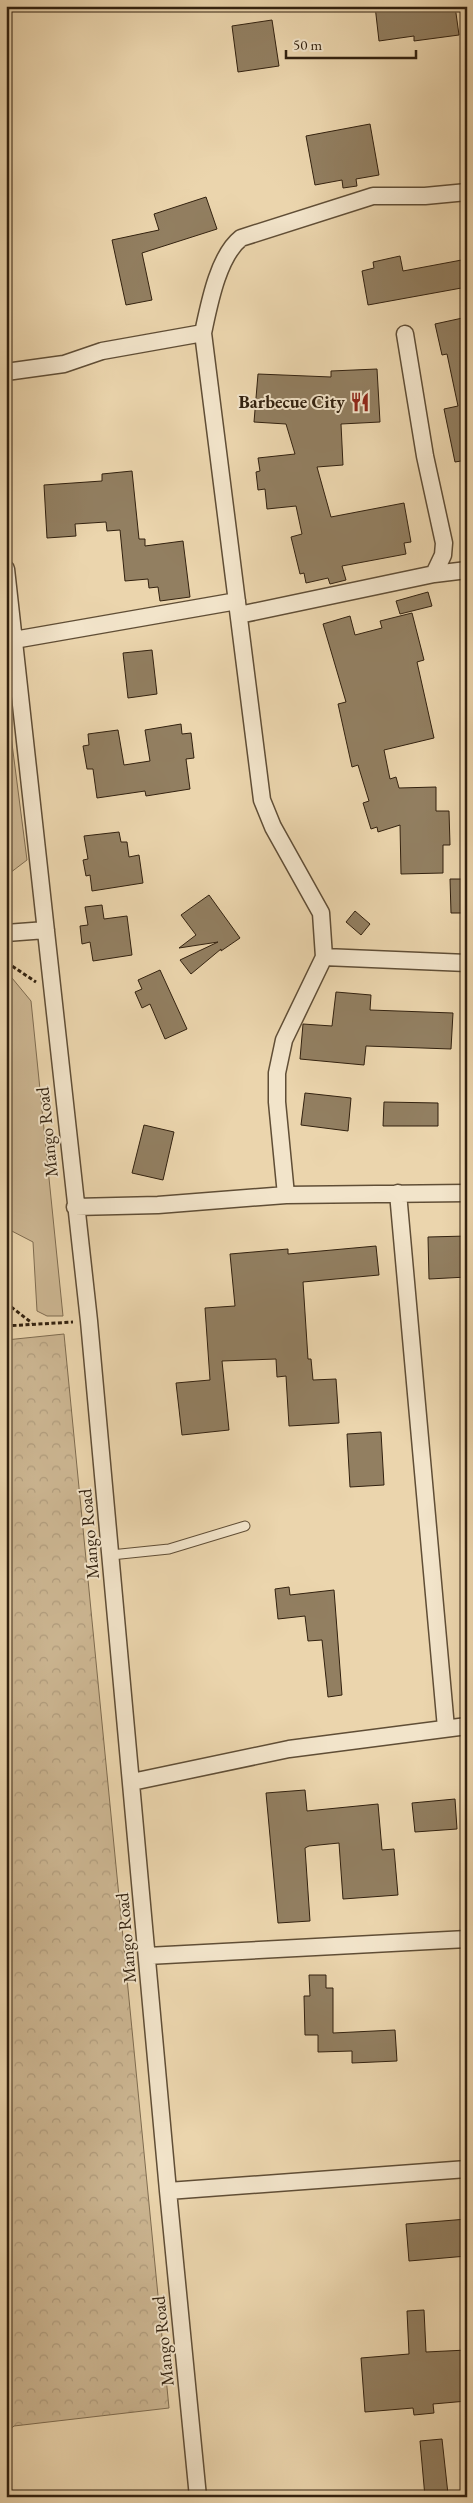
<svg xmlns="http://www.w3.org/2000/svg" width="473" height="2503" font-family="'EB Garamond',serif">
	<defs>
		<pattern id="forest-crowns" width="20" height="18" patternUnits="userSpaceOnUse" patternTransform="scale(1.25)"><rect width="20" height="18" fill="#ccb692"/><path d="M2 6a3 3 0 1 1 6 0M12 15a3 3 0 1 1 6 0" fill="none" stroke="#b09c7d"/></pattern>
	</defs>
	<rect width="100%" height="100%" fill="#ebd5ad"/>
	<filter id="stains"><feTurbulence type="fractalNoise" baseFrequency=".004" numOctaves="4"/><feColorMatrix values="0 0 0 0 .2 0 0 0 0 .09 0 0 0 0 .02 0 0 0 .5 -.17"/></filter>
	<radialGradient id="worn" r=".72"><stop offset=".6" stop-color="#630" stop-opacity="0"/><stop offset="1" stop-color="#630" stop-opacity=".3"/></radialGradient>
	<!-- grass -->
	<path fill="#ccb692" stroke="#7f6c50" d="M 6,697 L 27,860 L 6,876 Z
		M 6,976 L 12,978 L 31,1001 L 63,1316 L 47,1316 L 37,1311 L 33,1242 L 6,1228 Z"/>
	<!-- forest -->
	<path fill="url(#forest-crowns)" stroke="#7f6c50" d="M 64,1334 L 169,2408 L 14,2426 L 6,2433 L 6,1340 Z"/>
	<!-- building -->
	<path fill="#927f61" stroke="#32210f" d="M 375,6 L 455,6 L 459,35 L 414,41 L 414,36 L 379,41 Z
		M 272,20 L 279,66 L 238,72 L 232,26 Z
		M 370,124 L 379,175 L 356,179 L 357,186 L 343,188 L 342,180 L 315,185 L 306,136 Z
		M 206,197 L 217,229 L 142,253 L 152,300 L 126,305 L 112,240 L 159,230 L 154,214 Z
		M 400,256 L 403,271 L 467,259 L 467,287 L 368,305 L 362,271 L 374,268 L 373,262 Z
		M 467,317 L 467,460 L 455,462 L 444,409 L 458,406 L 447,354 L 442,355 L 435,324 Z
		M 377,369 L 380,422 L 341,424 L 343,465 L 317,467 L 331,517 L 404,503 L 411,542 L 404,543 L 406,554 L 342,566 L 346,580 L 330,584 L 328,578 L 306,583 L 304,573 L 300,574 L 291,537 L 302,534 L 296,506 L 267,509 L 265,489 L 258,490 L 256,472 L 260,471 L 258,458 L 295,454 L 286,424 L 254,422 L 258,374 L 331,377 L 331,371 Z
		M 132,471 L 139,539 L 145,539 L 145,546 L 183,541 L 190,597 L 160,601 L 158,587 L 149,588 L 148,579 L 125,581 L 120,530 L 107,531 L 106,522 L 75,524 L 76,536 L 47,538 L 44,485 L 102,481 L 102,474 Z
		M 428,592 L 432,606 L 400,614 L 396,601 Z
		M 412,613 L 424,660 L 417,662 L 434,738 L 384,750 L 390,779 L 396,777 L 399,788 L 436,787 L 436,811 L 449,811 L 450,845 L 443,845 L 443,873 L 401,874 L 400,825 L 378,832 L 377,827 L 371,829 L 363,803 L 369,801 L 358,765 L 352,767 L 338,704 L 346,702 L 323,624 L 350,616 L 355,635 L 382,628 L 380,621 Z
		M 152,650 L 157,694 L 128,698 L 123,653 Z
		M 181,724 L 182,734 L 191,733 L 194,758 L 186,759 L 190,789 L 146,796 L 145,791 L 97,798 L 93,769 L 87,769 L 83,746 L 89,745 L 88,734 L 118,730 L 124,765 L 150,761 L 145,730 Z
		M 119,832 L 121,842 L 127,842 L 129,857 L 139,855 L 143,883 L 92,891 L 90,875 L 86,876 L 83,860 L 88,859 L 84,836 Z
		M 450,879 L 467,879 L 467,913 L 451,913 Z
		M 209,895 L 240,938 L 221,951 L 221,949 L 191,974 L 180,960 L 218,942 L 179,948 L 196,935 L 181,915 Z
		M 102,905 L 104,919 L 127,916 L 132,955 L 93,961 L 90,942 L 82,944 L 80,926 L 88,925 L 85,907 Z
		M 355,911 L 370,924 L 361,935 L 346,922 Z
		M 160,970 L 187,1029 L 165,1039 L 150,1004 L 142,1008 L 135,992 L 142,989 L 138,980 Z
		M 336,992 L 371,995 L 370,1010 L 453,1013 L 451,1049 L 366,1046 L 364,1065 L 300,1059 L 303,1024 L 332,1026 Z
		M 305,1093 L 351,1098 L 348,1131 L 301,1125 Z
		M 384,1102 L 438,1103 L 438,1126 L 383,1126 Z
		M 144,1125 L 174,1132 L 163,1180 L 132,1173 Z
		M 467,1236 L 467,1277 L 429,1279 L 428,1237 Z
		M 376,1246 L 379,1275 L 303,1282 L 308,1359 L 311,1359 L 313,1380 L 336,1379 L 339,1423 L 289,1426 L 286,1376 L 277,1377 L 276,1359 L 222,1361 L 229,1430 L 182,1435 L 176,1383 L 210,1380 L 205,1308 L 235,1306 L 230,1254 L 288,1249 L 288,1254 Z
		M 381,1432 L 384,1485 L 350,1487 L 347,1434 Z
		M 289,1587 L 290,1595 L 334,1590 L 342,1695 L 328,1697 L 322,1640 L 308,1641 L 305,1616 L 278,1619 L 275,1589 Z
		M 305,1790 L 307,1811 L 378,1804 L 382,1850 L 394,1849 L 398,1895 L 343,1899 L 339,1843 L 309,1846 L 305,1848 L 310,1921 L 278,1923 L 266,1793 Z
		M 455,1799 L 457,1829 L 415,1832 L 412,1803 Z
		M 309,1975 L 326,1975 L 326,1988 L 333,1988 L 333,2033 L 395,2030 L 397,2061 L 352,2063 L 352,2051 L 318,2052 L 318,2035 L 305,2035 L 304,1996 L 310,1996 Z
		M 467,2219 L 467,2256 L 409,2261 L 406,2224 Z
		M 424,2310 L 426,2352 L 467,2350 L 467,2401 L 433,2404 L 434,2413 L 414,2415 L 413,2408 L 365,2412 L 361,2358 L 409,2354 L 407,2311 Z
		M 442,2439 L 448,2494 L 425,2497 L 420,2441 Z"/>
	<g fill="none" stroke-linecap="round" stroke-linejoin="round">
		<defs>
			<path id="lane" d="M 111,1555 L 169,1549 L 245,1526"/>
			<path id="street" d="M 405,334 L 425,456 L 444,543 L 443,555 L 434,574
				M 6,372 L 64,364 L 102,351 L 203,333
				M 6,569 L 89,1321 L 168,2191 L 198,2497
				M 239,615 L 434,574 L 467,570
				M 14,640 L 237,601
				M 6,933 L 46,930
				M 324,957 L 467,963
				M 398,1193 L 446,1728
				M 286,1195 L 277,1102 L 277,1073 L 284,1040 L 324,957 L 321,913 L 273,827 L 262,800 L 203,333 C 209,305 218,256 241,238 L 373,196 L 425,196 L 467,192
				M 75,1207 L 158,1205 L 286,1195 L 467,1193
				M 132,1782 L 289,1749 L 467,1726
				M 147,1956 L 467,1939
				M 168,2191 L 467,2169"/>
		</defs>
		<!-- lane casing -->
		<use href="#lane" stroke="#604e36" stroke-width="11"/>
		<!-- street casing -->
		<use href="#street" stroke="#604e36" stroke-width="19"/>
		<!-- path -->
		<path stroke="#32210f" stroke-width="3" stroke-dasharray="4 2.5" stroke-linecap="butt" d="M 6,965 L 12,966 L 36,982
			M 6,1303 L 32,1323
			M 6,1326 L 73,1322"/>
		<!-- lane -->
		<use href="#lane" stroke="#f2e4ca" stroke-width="9"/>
		<!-- street -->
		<use href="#street" stroke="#f2e4ca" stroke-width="16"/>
	</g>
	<!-- icons -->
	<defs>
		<symbol id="restaurant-bare" viewBox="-9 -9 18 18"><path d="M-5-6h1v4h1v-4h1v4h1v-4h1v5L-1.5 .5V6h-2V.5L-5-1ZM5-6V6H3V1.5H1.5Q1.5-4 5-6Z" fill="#8f2418" stroke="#f2e4ca" stroke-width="2.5" paint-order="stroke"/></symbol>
	</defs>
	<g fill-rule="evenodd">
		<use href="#restaurant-bare" x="346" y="388" width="28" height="28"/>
	</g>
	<g text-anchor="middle" stroke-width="4" stroke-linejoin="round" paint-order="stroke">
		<!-- poi labels -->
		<g font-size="18" font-weight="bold" fill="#32210f" stroke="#f2e4ca" text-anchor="end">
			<text x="345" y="408">Barbecue City</text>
		</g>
		<!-- street labels -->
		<g font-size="18" fill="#32210f" stroke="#f2e4ca">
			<text transform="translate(47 1132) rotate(-96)" y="6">Mango Road</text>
			<text transform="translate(89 1534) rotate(-95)" y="6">Mango Road</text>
			<text transform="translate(126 1938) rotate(-95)" y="6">Mango Road</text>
			<text transform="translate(163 2341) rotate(-96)" y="6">Mango Road</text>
		</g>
	</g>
	<!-- margin -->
	<rect width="473" height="2503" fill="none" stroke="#ebd5ad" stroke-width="25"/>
	<rect x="8" y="8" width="458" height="2488" fill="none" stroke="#32210f" stroke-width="2.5"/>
	<rect x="12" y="12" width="448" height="2478" fill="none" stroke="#32210f"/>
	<!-- scale -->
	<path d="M286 50v8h130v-8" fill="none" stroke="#32210f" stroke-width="2.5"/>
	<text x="293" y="50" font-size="15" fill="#32210f" stroke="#f2e4ca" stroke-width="4" paint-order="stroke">50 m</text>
	<rect width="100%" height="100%" filter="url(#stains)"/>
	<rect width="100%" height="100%" fill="url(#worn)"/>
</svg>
